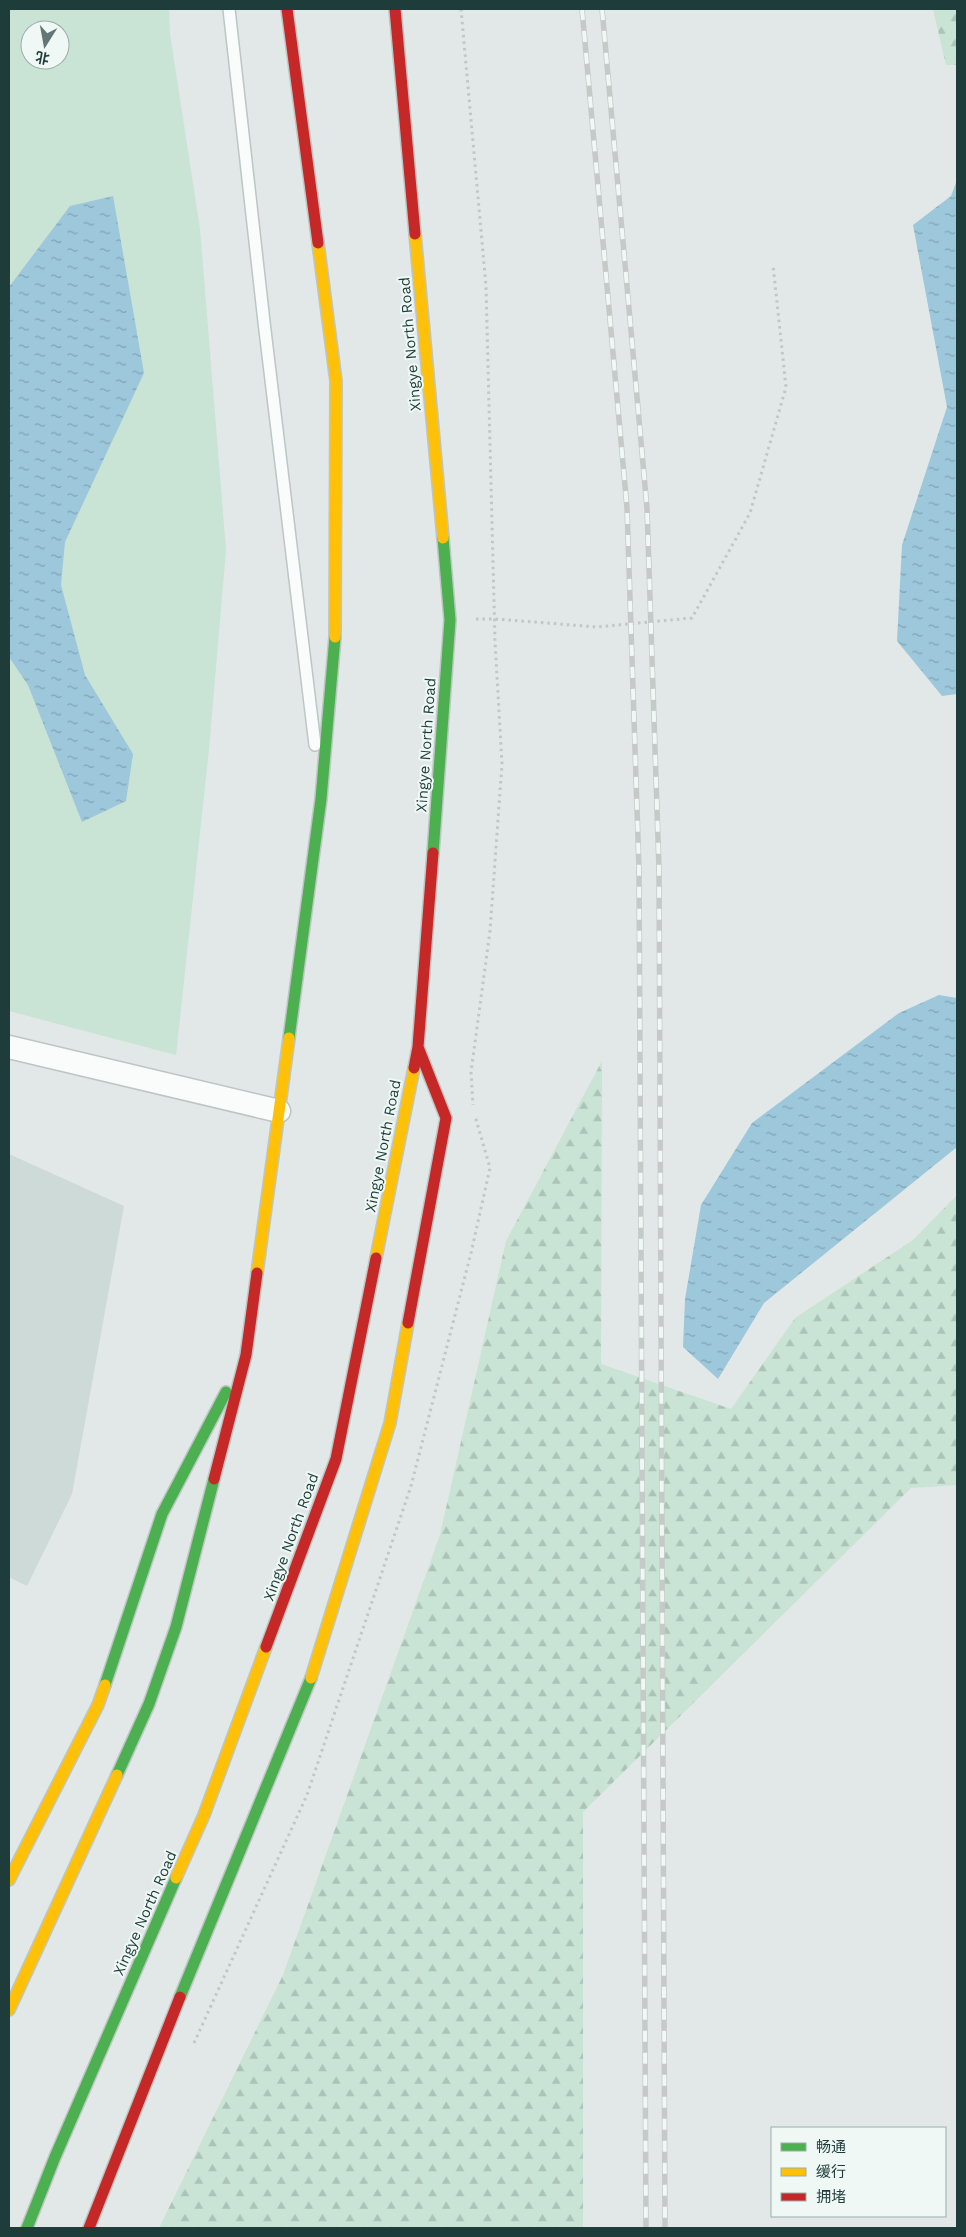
<svg xmlns="http://www.w3.org/2000/svg" width="966" height="2237" font-family="'Work Sans','Noto Sans SC',sans-serif">
	<defs>
		<pattern id="forest-firs" width="22" height="20" patternUnits="userSpaceOnUse" patternTransform="scale(1.25)"><rect width="22" height="20" fill="#c9e3d5"/><path d="M5 1l3.5 6h-7zM16 11l3.5 6h-7z" fill="#acc4b8"/></pattern>
		<pattern id="water-ripples" width="26" height="14" patternUnits="userSpaceOnUse" patternTransform="scale(1.25)"><rect width="26" height="14" fill="#9dc7db"/><path d="M2 4q2-2 4 0t4 0M15 11q2-2 4 0t4 0" fill="none" stroke="#7fa3b3"/></pattern>
	</defs>
	<rect width="100%" height="100%" fill="#e1e8e7"/>
	<!-- built -->
	<path fill="#cedad7" d="M 9,1154 L 124,1206 L 72,1494 L 27,1586 L 9,1577 Z"/>
	<!-- grass -->
	<path fill="#c9e3d5" fill-rule="evenodd" d="M 9,9 L 169,9 L 170,34 L 200,229 L 226,550 L 209,749 L 176,1055 L 9,1011 ZM 30,30 L 60,30 L 60,60 L 30,60 Z"/>
	<!-- forest -->
	<path fill="url(#forest-firs)" d="M 933,9 L 957,9 L 957,65 L 946,65 Z
		M 602,1061 L 601,1364 L 731,1409 L 795,1318 L 913,1240 L 957,1195 L 957,1485 L 911,1488 L 583,1812 L 583,2228 L 159,2228 L 283,1975 L 440,1535 L 506,1241 Z"/>
	<!-- water -->
	<path fill="url(#water-ripples)" d="M 957,180 L 957,694 L 942,696 L 897,641 L 902,545 L 947,407 L 913,225 L 951,196 Z
		M 113,196 L 144,373 L 65,542 L 61,585 L 85,675 L 133,754 L 126,801 L 82,822 L 28,685 L 9,657 L 9,287 L 70,206 Z
		M 939,995 L 957,998 L 957,1147 L 764,1303 L 718,1379 L 683,1347 L 685,1299 L 701,1205 L 752,1123 L 899,1013 Z"/>
	<g fill="none" stroke-linecap="round" stroke-linejoin="round">
		<defs>
			<path id="lane" d="M 229,9 L 264,322 L 315,745"/>
			<path id="street" d="M 9,1047 L 279,1111"/>
			<path id="fast" d="M 433,853 L 450,620 L 443,538
				M 289,1038 L 321,799 L 335,637
				M 105,1685 L 162,1514 L 226,1392
				M 117,1775 L 149,1704 L 176,1627 L 214,1479
				M 180,1997 L 311,1678
				M 27,2228 L 55,2157 L 176,1878"/>
			<path id="slow" d="M 415,234 L 443,538
				M 318,243 L 336,381 L 335,637
				M 376,1258 L 414,1068
				M 257,1273 L 289,1038
				M 311,1678 L 390,1423 L 408,1323
				M 176,1878 L 204,1815 L 266,1647
				M 9,1880 L 98,1705 L 105,1685
				M 9,2010 L 117,1775"/>
			<path id="jam" d="M 287,9 L 318,243
				M 395,9 L 415,234
				M 414,1068 L 418,1047 L 433,853
				M 408,1323 L 446,1118 L 418,1047
				M 214,1479 L 246,1355 L 257,1273
				M 266,1647 L 336,1459 L 376,1258
				M 89,2228 L 180,1997"/>
		</defs>
		<!-- lane casing -->
		<use href="#lane" stroke="#bec5c4" stroke-width="14"/>
		<!-- street casing -->
		<use href="#street" stroke="#bec5c4" stroke-width="25"/>
		<!-- fast casing -->
		<use href="#fast" stroke="#bdc6c4" stroke-width="14"/>
		<!-- slow casing -->
		<use href="#slow" stroke="#bdc6c4" stroke-width="14"/>
		<!-- jam casing -->
		<use href="#jam" stroke="#bdc6c4" stroke-width="14"/>
		<!-- path -->
		<path stroke="#bfc8c7" stroke-width="3" stroke-dasharray="2.5 4" stroke-linecap="butt" d="M 461,9 L 486,286 L 495,641 L 502,764 L 490,931 L 471,1072 L 473,1105
			M 476,619 L 495,619 L 597,627 L 692,618 L 750,513 L 786,387 L 773,265
			M 194,2043 L 307,1795 L 411,1486 L 471,1253 L 490,1168 L 475,1116"/>
		<!-- lane -->
		<use href="#lane" stroke="#fafcfb" stroke-width="11"/>
		<!-- street -->
		<use href="#street" stroke="#fafcfb" stroke-width="22"/>
		<!-- fast -->
		<use href="#fast" stroke="#4caf50" stroke-width="11"/>
		<!-- slow -->
		<use href="#slow" stroke="#ffc107" stroke-width="11"/>
		<!-- jam -->
		<use href="#jam" stroke="#c62828" stroke-width="11"/>
		<defs>
			<path id="rail" d="M 582,9 L 627,508 L 639,869 L 646,2228
				M 602,9 L 647,508 L 659,869 L 665,2228"/>
		</defs>
		<!-- rail casing -->
		<use href="#rail" stroke="#c5cac9" stroke-width="5.5"/>
		<!-- rail -->
		<use href="#rail" stroke="#eff8f5" stroke-width="4" stroke-dasharray="11" stroke-linecap="butt"/>
	</g>
	<g text-anchor="middle" stroke-width="4" stroke-linejoin="round" paint-order="stroke">
		<!-- street labels -->
		<g font-size="15" fill="#1e3c39" stroke="#eff8f5">
			<text transform="translate(410 344) rotate(-95)" y="5">Xingye North Road</text>
			<text transform="translate(426 745) rotate(-86)" y="5">Xingye North Road</text>
			<text transform="translate(383 1146) rotate(-79)" y="5">Xingye North Road</text>
			<text transform="translate(291 1537) rotate(-70)" y="5">Xingye North Road</text>
			<text transform="translate(145 1913) rotate(-66)" y="5">Xingye North Road</text>
		</g>
	</g>
	<!-- border -->
	<rect width="966" height="2237" fill="none" stroke="#1e3c39" stroke-width="20"/>
	<!-- legend -->
	<rect x="771" y="2127" width="175" height="90" fill="#eff8f5" stroke="#9badaa"/>
	<rect x="781" y="2143" width="25" height="8" fill="#4caf50" stroke="#9badaa"/>
	<text x="816" y="2152" font-size="15" fill="#1e3c39">畅通</text>
	<rect x="781" y="2168" width="25" height="8" fill="#ffc107" stroke="#9badaa"/>
	<text x="816" y="2177" font-size="15" fill="#1e3c39">缓行</text>
	<rect x="781" y="2193" width="25" height="8" fill="#c62828" stroke="#9badaa"/>
	<text x="816" y="2202" font-size="15" fill="#1e3c39">拥堵</text>
	<!-- north arrow -->
	<g transform="translate(45 45) rotate(191)"><circle r="24" fill="#eff8f5" stroke="#9badaa"/>
	<path d="M0-4L9 19L0 12L-9 19Z" fill="#627876"/>
	<text y="-8" font-size="14" font-weight="bold" text-anchor="middle" fill="#1e3c39">北</text>
	</g>
</svg>
